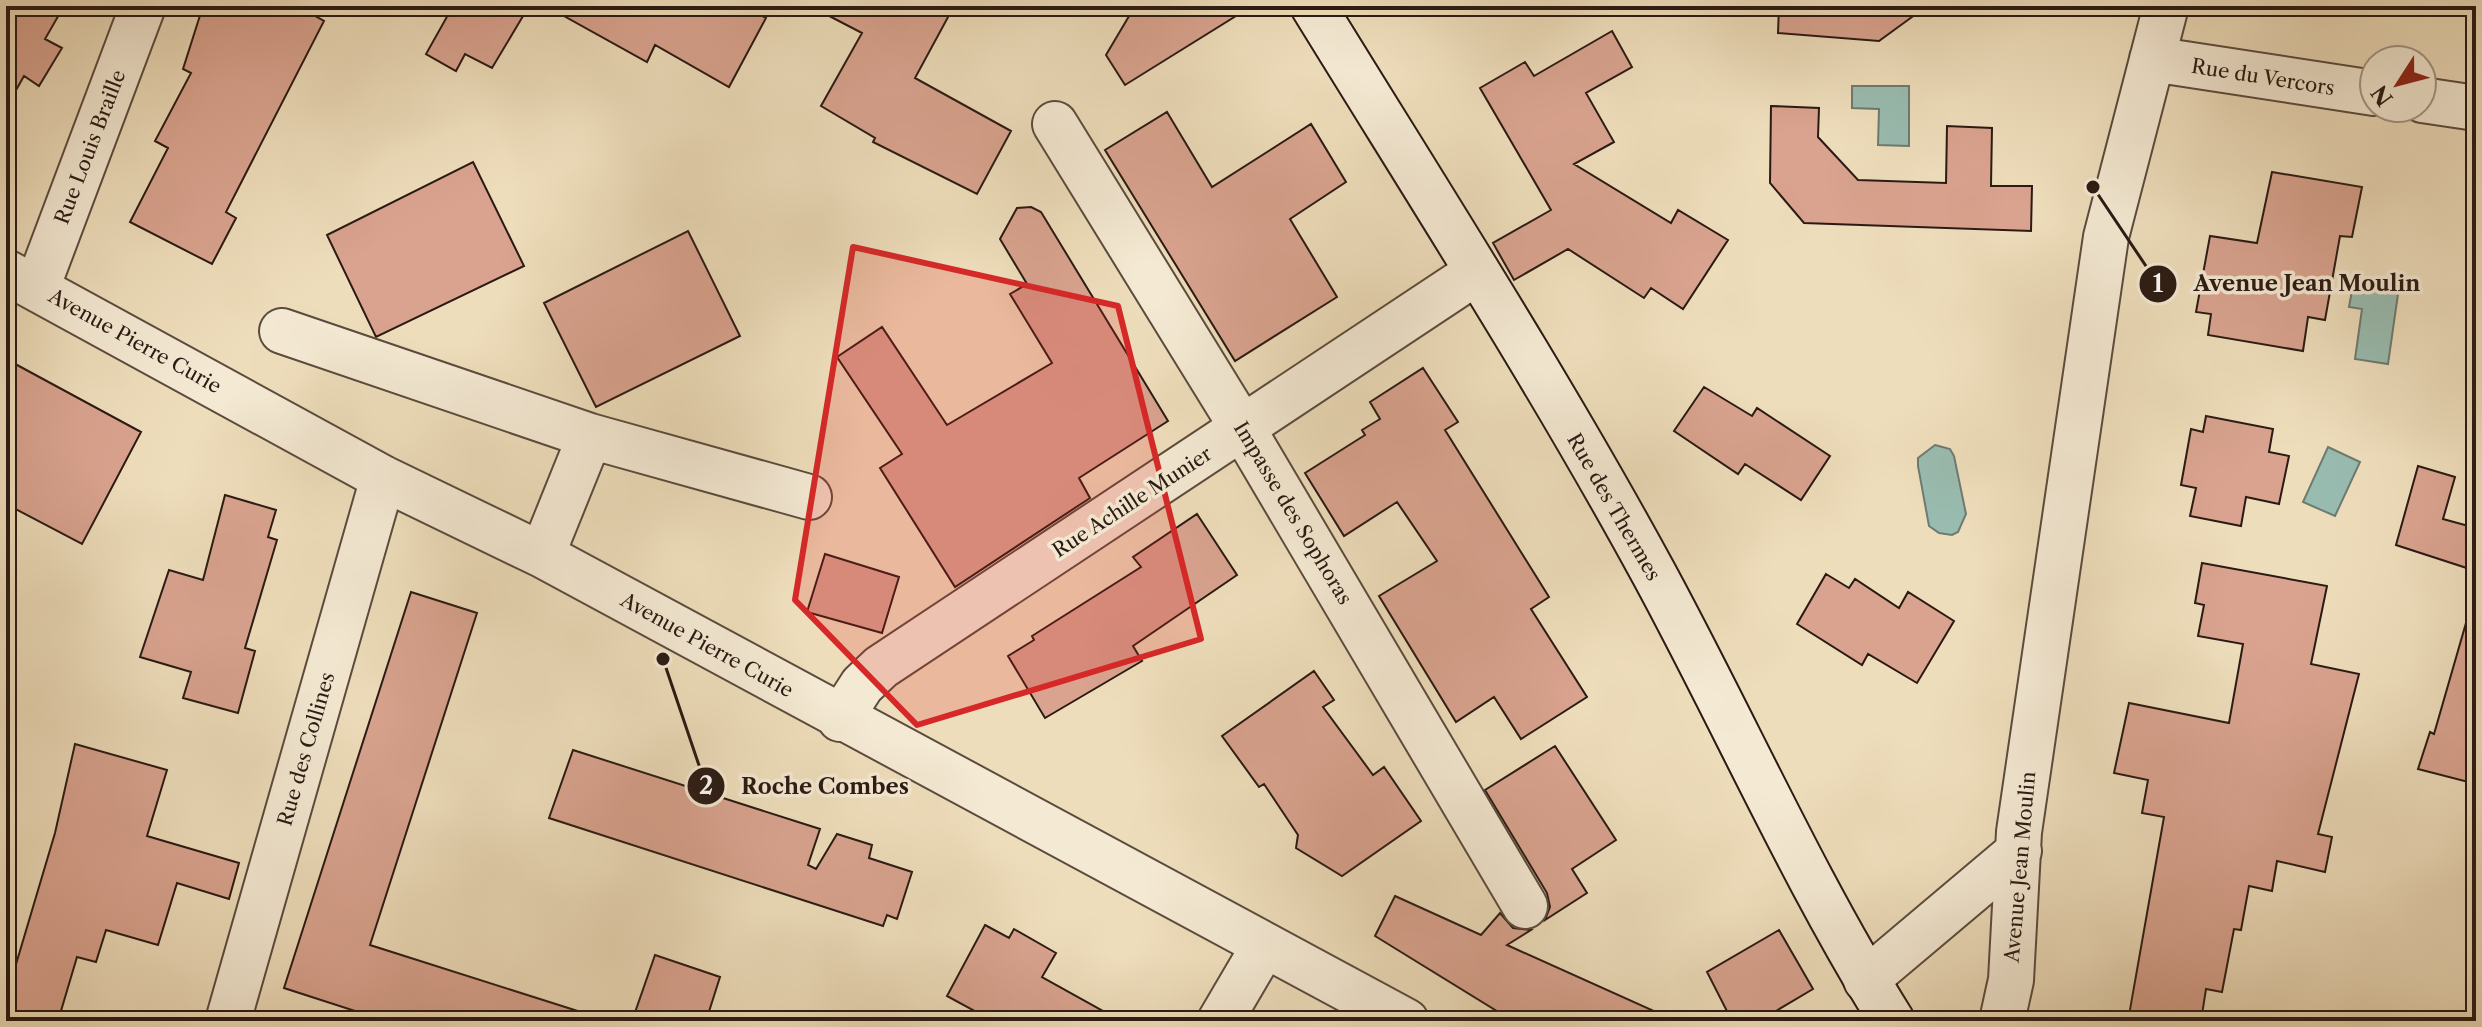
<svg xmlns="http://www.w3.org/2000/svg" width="2482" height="1027" font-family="'Libre Caslon Text',serif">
	<rect width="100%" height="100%" fill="#edb"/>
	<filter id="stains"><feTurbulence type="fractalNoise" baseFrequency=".0025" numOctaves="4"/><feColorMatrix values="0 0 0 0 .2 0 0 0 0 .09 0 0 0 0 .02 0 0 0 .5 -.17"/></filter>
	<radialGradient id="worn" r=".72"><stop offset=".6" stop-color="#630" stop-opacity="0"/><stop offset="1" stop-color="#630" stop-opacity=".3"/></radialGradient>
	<!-- water -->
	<path fill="#99bcb0" stroke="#6d7b71" stroke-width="2" d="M 1852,86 L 1909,86 L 1909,146 L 1878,145 L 1879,109 L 1852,108 Z
		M 2354,280 L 2399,287 L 2388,364 L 2355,359 L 2362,309 L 2349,307 Z
		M 1935,445 L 1950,449 L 1954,456 L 1966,514 L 1958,532 L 1952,535 L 1939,533 L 1929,526 L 1918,466 L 1918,458 Z
		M 2328,447 L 2360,462 L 2335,516 L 2303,502 Z"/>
	<!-- building -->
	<path fill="#d9a38f" stroke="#2a1a13" stroke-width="2" d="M 6,6 L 64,6 L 45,39 L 62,48 L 39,86 L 24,76 L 6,108 Z
		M 203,6 L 297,6 L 324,21 L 226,212 L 236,218 L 212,264 L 130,222 L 168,148 L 155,141 L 191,73 L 183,69 Z
		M 453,6 L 529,6 L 492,68 L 465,54 L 456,71 L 426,54 Z
		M 546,6 L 744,6 L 766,18 L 729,87 L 655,45 L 647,62 Z
		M 810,6 L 954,6 L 915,78 L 1011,131 L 977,194 L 873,142 L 875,138 L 821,106 L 862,33 Z
		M 1135,6 L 1252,6 L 1125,85 L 1106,55 Z
		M 1779,6 L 1927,6 L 1879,41 L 1778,33 Z
		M 1612,31 L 1632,67 L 1586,93 L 1614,142 L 1574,164 L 1671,223 L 1678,210 L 1728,240 L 1683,309 L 1651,288 L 1644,298 L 1568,249 L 1514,280 L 1493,243 L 1551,210 L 1480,88 L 1525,62 L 1534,76 Z
		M 1771,106 L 1819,108 L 1818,137 L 1858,180 L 1946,183 L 1947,126 L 1992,128 L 1991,186 L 2032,186 L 2031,231 L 1804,223 L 1770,183 Z
		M 1167,112 L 1212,187 L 1311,124 L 1346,182 L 1290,219 L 1337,297 L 1235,361 L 1105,150 Z
		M 473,162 L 524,266 L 376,337 L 327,235 Z
		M 2272,172 L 2362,187 L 2352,237 L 2340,236 L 2325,320 L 2308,317 L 2303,351 L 2208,335 L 2211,314 L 2196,312 L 2210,236 L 2257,243 Z
		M 1031,207 L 1041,212 L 1168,421 L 1079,478 L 1090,498 L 955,587 L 880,468 L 902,454 L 837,357 L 882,327 L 947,425 L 1052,363 L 1010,294 L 1027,284 L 1000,239 L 1017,208 Z
		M 688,231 L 740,336 L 596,407 L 544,303 Z
		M 6,359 L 141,432 L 82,544 L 6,504 Z
		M 1423,368 L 1458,422 L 1445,430 L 1549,597 L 1531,609 L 1587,697 L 1521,739 L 1494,697 L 1456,722 L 1379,596 L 1437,561 L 1397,502 L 1344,536 L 1305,473 L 1365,435 L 1362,430 L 1380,419 L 1370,402 Z
		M 1704,387 L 1752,416 L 1757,408 L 1830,456 L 1801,500 L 1745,464 L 1738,474 L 1674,431 Z
		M 2206,416 L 2273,429 L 2269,452 L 2289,456 L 2279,504 L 2246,497 L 2241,526 L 2190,516 L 2196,488 L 2181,485 L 2191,429 L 2203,432 Z
		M 2418,466 L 2455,477 L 2443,519 L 2476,528 L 2476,571 L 2396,545 Z
		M 225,495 L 276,510 L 268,537 L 277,540 L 245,648 L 255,651 L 238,713 L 183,698 L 191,672 L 140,657 L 169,570 L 203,580 Z
		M 1197,514 L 1237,575 L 1133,646 L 1142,661 L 1045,718 L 1008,656 L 1034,640 L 1032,636 L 1141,567 L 1133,557 Z
		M 825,554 L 899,577 L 882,633 L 807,612 Z
		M 2202,563 L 2327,586 L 2311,664 L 2359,674 L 2318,834 L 2332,837 L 2325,872 L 2277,861 L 2272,891 L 2249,886 L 2241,930 L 2234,929 L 2222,992 L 2206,989 L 2201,1021 L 2128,1021 L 2164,817 L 2142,813 L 2148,780 L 2114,773 L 2129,703 L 2229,723 L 2243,644 L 2198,636 L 2204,605 L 2195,603 Z
		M 1826,574 L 1849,588 L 1855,579 L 1899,608 L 1908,592 L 1954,621 L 1917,683 L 1868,654 L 1862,665 L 1797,624 Z
		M 411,592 L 477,613 L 370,945 L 584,1013 L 583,1021 L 386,1021 L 284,988 Z
		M 2466,623 L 2476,625 L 2476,784 L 2418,769 L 2430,732 L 2434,734 Z
		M 1314,671 L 1334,700 L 1323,707 L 1373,775 L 1384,767 L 1421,821 L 1342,876 L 1296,848 L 1298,835 L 1264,784 L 1259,787 L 1222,736 Z
		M 75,744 L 167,770 L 147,836 L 239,863 L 229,899 L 177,883 L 158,945 L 106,930 L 96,962 L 77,957 L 58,1021 L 6,1021 L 6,998 L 55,833 Z
		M 1555,746 L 1616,840 L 1572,869 L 1587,893 L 1545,920 L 1550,907 L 1547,893 L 1485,790 Z
		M 573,750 L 820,829 L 808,865 L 816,869 L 837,834 L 872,845 L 869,858 L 912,872 L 897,919 L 887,915 L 883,926 L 549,818 Z
		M 1395,896 L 1481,935 L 1500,913 L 1513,928 L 1531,930 L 1507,945 L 1676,1021 L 1513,1021 L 1375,936 Z
		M 985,925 L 1009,938 L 1014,929 L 1056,953 L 1042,977 L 1121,1021 L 993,1021 L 947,996 Z
		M 1779,930 L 1813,989 L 1759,1021 L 1732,1021 L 1707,972 Z
		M 655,955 L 720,977 L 706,1021 L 632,1021 Z"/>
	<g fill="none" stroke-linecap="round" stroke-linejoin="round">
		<defs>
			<path id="minor" d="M 2152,59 L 2374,93
				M 2422,100 L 2476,108
				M 1055,124 L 1243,429 L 1525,906
				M 6,272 L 383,478 L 542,555 L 1406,1021
				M 37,288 L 143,6
				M 282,331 L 590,436 L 809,497
				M 542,555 L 590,436
				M 840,719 L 862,685 L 881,667 L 1477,272
				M 1866,980 L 2019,851
				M 228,1021 L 383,478
				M 1220,1021 L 1264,946
				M 2002,1021 L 2011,980 L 2019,832 L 2106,237 L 2166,6"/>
			<path id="secondary" d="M 1313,6 C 1428,193 1548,379 1653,572 C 1734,721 1802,877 1892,1021"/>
		</defs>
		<!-- minor casing -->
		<use href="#minor" stroke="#5b4b3d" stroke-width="48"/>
		<!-- secondary casing -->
		<use href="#secondary" stroke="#2a1a13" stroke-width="48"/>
		<!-- minor -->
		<use href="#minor" stroke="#f4e9d3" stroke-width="44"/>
		<!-- secondary -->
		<use href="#secondary" stroke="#f4e9d3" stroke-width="44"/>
	</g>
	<!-- marked area -->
	<path fill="#d62828" fill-opacity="0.2" stroke="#d62828" stroke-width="6" stroke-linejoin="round" d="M 853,247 L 1118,306 L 1201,639 L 917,725 L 795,600 Z"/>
	<g text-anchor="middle" stroke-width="7" stroke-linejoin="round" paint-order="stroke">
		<!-- street labels -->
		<g font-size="20" fill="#2a1a13" stroke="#f4e9d3">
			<text transform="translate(2263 77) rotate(9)" y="7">Rue du Vercors</text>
			<text transform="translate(90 147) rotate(-69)" y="7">Rue Louis Braille</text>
			<text transform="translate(135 341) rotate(29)" y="7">Avenue Pierre Curie</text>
			<text transform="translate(1132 502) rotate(-33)" y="7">Rue Achille Munier</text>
			<text transform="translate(1614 507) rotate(60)" y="7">Rue des Thermes</text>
			<text transform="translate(1293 513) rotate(59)" y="7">Impasse des Sophoras</text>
			<text transform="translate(707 645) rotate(29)" y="7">Avenue Pierre Curie</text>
			<text transform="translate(306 749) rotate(-74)" y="7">Rue des Collines</text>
			<text transform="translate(2020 867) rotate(-85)" y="7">Avenue Jean Moulin</text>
		</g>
	</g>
	<!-- callouts -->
	<path fill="none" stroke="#2a1a13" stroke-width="3" d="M2093 187L2158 284M663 659L706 786"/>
	<g fill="#2a1a13" stroke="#f4e9d3" stroke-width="3">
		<circle cx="2093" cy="187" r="8"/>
		<circle cx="663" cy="659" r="8"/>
		<circle cx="2158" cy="284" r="20"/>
		<circle cx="706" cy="786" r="20"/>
	</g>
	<g font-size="24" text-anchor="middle" font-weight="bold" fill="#fff">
		<text x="2158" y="292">1</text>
		<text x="706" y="794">2</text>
	</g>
	<g font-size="22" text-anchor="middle" font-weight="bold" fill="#2a1a13" stroke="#f4e9d3" stroke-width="7" stroke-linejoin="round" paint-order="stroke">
		<text x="2307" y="291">Avenue Jean Moulin</text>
		<text x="825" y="794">Roche Combes</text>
	</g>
	<!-- margin -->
	<rect width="2482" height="1027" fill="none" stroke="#edb" stroke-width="32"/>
	<rect x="8" y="8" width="2466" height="1011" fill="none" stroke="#2a1a13" stroke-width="4"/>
	<rect x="16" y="16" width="2450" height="995" fill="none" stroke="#2a1a13" stroke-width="2"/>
	<!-- north arrow -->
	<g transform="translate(2398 84) rotate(234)"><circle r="38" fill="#f4e9d3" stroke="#a39686" stroke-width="2"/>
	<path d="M0-6L14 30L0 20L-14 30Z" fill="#8f2418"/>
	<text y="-12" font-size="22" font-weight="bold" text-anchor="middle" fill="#2a1a13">N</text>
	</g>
	<rect width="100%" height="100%" filter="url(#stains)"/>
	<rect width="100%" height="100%" fill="url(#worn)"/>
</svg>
